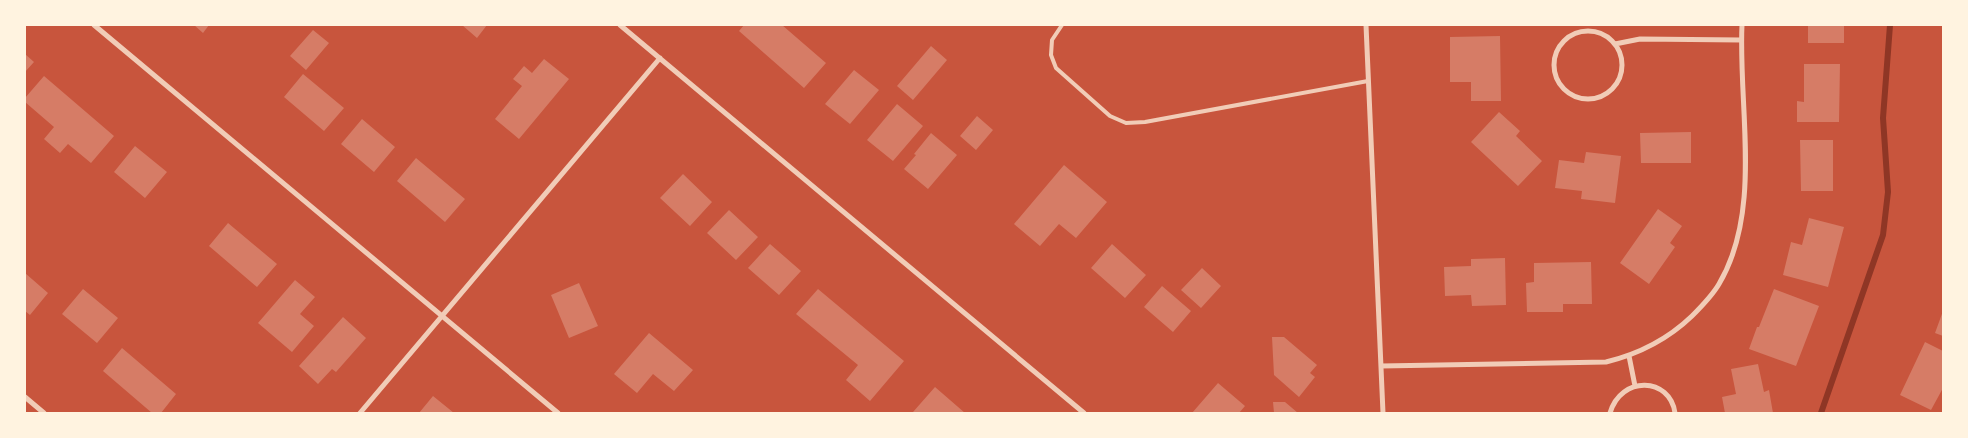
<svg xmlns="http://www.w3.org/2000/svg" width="1968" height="438" font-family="'Source Sans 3',sans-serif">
	<rect width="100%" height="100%" fill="#c8553d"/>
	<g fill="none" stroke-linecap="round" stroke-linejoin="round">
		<!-- stream -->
		<path stroke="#8f3625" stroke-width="6" d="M 1821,413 L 1883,235 L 1888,192 L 1883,118 L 1890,25"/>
	</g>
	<!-- building -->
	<path fill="#d67c66" d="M 194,25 L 209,25 L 203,33 Z
		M 462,25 L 487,25 L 477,38 Z
		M 744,25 L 782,25 L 826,63 L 804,88 L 739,31 Z
		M 1808,25 L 1844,25 L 1844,43 L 1808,43 Z
		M 313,30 L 329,43 L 306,70 L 290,56 Z
		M 1500,36 L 1501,101 L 1471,101 L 1471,82 L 1450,82 L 1450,37 Z
		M 931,46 L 947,60 L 913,100 L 897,86 Z
		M 25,54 L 34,62 L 25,72 Z
		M 544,59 L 569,79 L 519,139 L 495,119 L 522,86 L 513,79 L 524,66 L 532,73 Z
		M 1804,64 L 1840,64 L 1839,122 L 1797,122 L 1797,101 L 1804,102 Z
		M 854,70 L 879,90 L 850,124 L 825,104 Z
		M 303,74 L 344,108 L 324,131 L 284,97 Z
		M 44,76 L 114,136 L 91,163 L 68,144 L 60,153 L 44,139 L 54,127 L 25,102 L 25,98 Z
		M 897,104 L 923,126 L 893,161 L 867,140 Z
		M 1499,112 L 1520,131 L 1516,136 L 1542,161 L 1518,186 L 1471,142 Z
		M 977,116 L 993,130 L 976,150 L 960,136 Z
		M 362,119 L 395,147 L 374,172 L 341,144 Z
		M 1691,132 L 1691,163 L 1641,163 L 1640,133 Z
		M 931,133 L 957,155 L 928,189 L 904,169 L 916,155 L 914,154 Z
		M 1800,140 L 1833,140 L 1833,191 L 1801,191 Z
		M 135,146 L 167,172 L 145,198 L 114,172 Z
		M 1586,152 L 1621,156 L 1615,203 L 1581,199 L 1582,191 L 1555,188 L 1559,160 L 1584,163 Z
		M 416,158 L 465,199 L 445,222 L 397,181 Z
		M 1064,165 L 1107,202 L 1076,238 L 1059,224 L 1040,246 L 1014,224 Z
		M 683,174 L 712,202 L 690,226 L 660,198 Z
		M 1658,209 L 1682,226 L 1670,243 L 1675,247 L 1649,284 L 1620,263 Z
		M 729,210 L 758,237 L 736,260 L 707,233 Z
		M 1809,218 L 1844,227 L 1828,287 L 1783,275 L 1791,242 L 1802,245 Z
		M 228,223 L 277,264 L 257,287 L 209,246 Z
		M 770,244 L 801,271 L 779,295 L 748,268 Z
		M 1112,244 L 1146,275 L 1125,298 L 1091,268 Z
		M 1505,258 L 1506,305 L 1472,306 L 1471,295 L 1445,296 L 1444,267 L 1471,266 L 1471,259 Z
		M 1591,262 L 1592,304 L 1563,304 L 1563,312 L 1527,312 L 1526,283 L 1534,282 L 1534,263 Z
		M 1202,268 L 1221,286 L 1201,308 L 1181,290 Z
		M 25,273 L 48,293 L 30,315 L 25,311 Z
		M 295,280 L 315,297 L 300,314 L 314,326 L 292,352 L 258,323 Z
		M 579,283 L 598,326 L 569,338 L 551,295 Z
		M 1162,286 L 1191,311 L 1173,332 L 1144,307 Z
		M 83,289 L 118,318 L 97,343 L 62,314 Z
		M 818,289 L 904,361 L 870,401 L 846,380 L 858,365 L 796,314 Z
		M 1774,289 L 1819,306 L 1796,366 L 1749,349 L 1757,327 L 1759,327 Z
		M 1943,311 L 1943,336 L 1935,333 Z
		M 343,317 L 366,338 L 336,372 L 332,369 L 318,384 L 299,366 Z
		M 649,333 L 693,370 L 674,391 L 653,374 L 637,393 L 614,374 Z
		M 1272,337 L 1284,337 L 1317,365 L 1310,373 L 1315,377 L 1299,397 L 1274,375 Z
		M 1925,342 L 1943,351 L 1943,388 L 1931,410 L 1900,395 Z
		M 122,348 L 176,394 L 161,413 L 152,413 L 103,371 Z
		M 1758,364 L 1764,392 L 1769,390 L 1773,413 L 1725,413 L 1722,397 L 1736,394 L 1731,369 Z
		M 1218,383 L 1245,406 L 1239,413 L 1192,413 Z
		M 935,387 L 965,413 L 913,412 Z
		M 433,396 L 454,413 L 419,413 Z
		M 1273,402 L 1285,402 L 1298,413 L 1274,413 Z"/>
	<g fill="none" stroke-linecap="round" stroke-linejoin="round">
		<!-- service -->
		<path stroke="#f1ccb7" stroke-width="4" d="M 1062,25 L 1052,40 L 1051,55 L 1056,68 L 1110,116 L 1126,123 L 1145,122 L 1368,81"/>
		<!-- minor -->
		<path stroke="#f1ccb7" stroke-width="5" d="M 94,25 L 558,413
			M 620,25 L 1084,413
			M 1366,25 L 1383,413
			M1554 65a34 34 0 1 1 68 0a34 34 0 1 1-68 0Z
			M 1615,44 L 1640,39 L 1741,40
			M 1629,356 L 1635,386
			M 1381,366 L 1606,362 C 1639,354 1667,340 1692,316 C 1702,306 1712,296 1719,284 C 1763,210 1738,107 1742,25
			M 25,397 L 44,413
			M 360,413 L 660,58
			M 1610,413 C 1621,375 1670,377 1675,413"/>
	</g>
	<!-- border -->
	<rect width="1968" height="438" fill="none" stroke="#fff3e0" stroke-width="52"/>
</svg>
